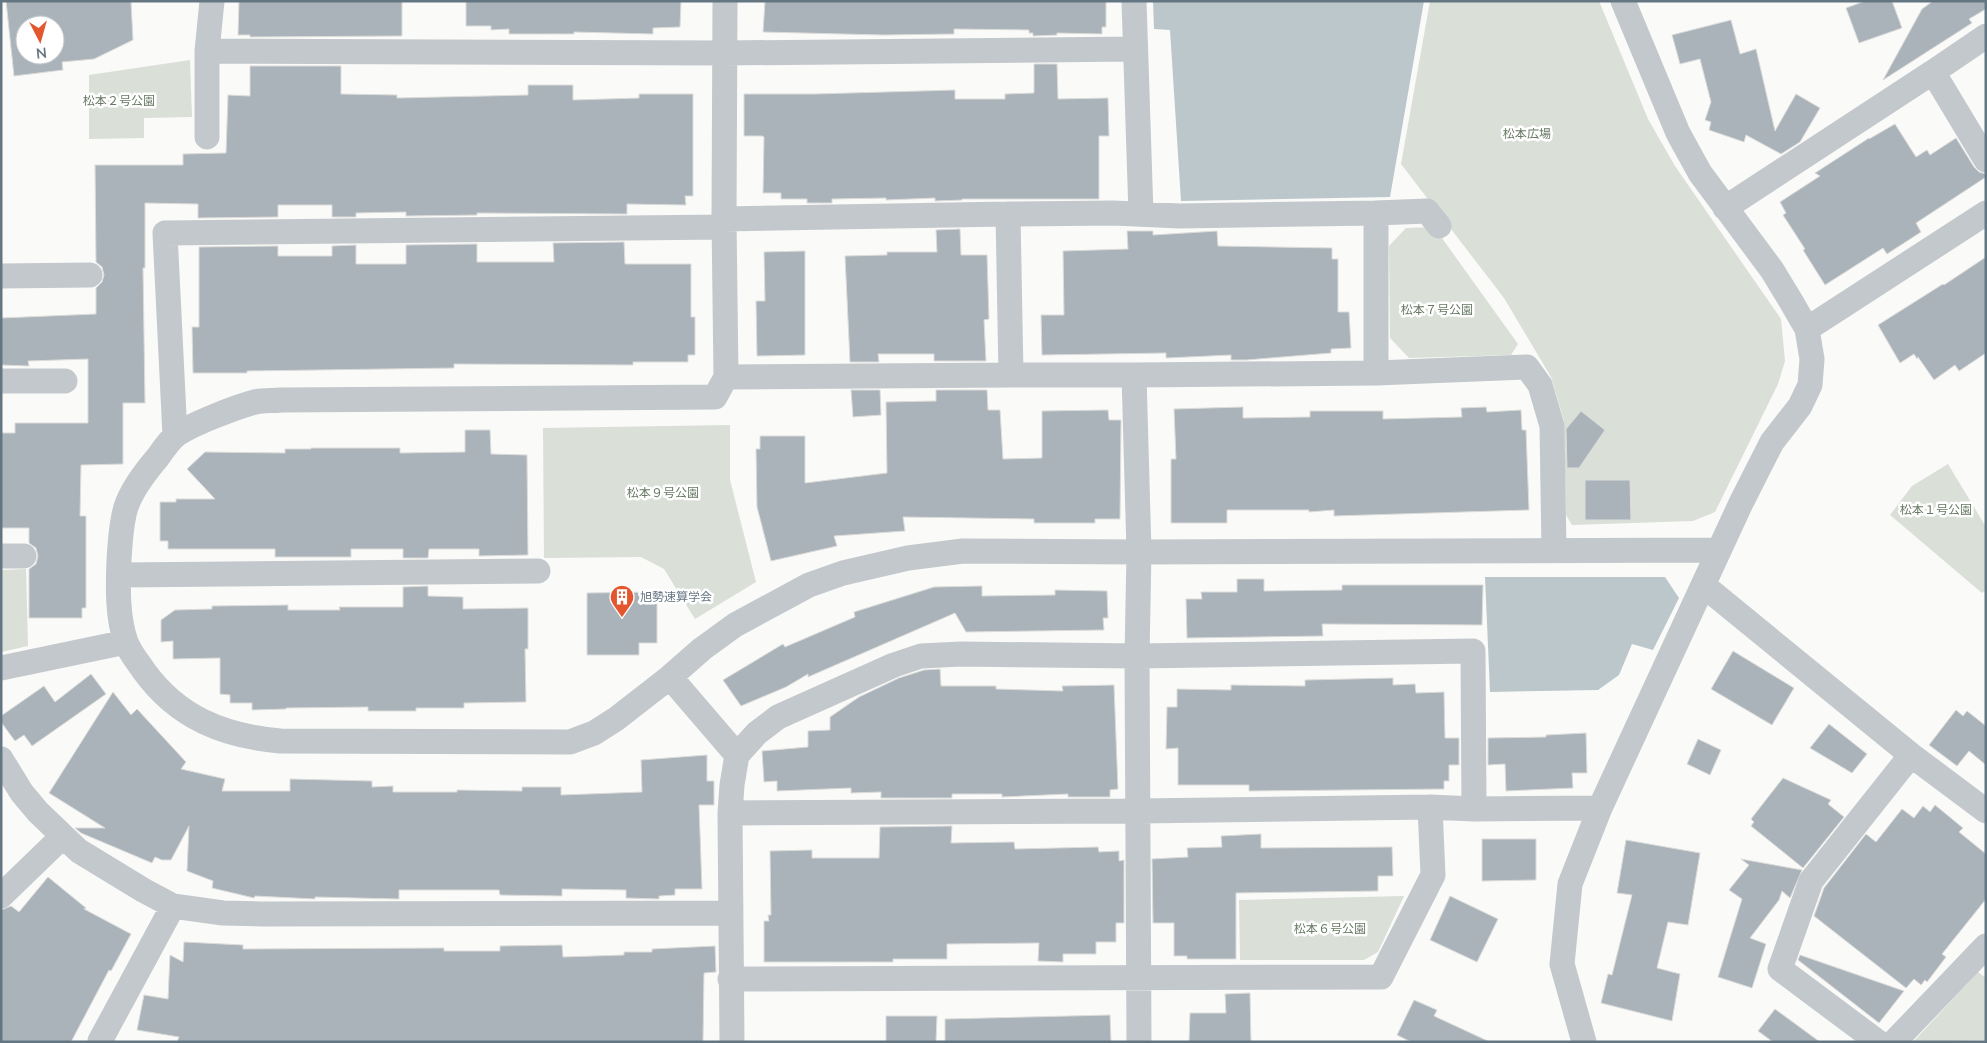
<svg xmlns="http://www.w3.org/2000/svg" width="1987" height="1043" font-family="Lato,'Noto Sans JP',sans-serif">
	<rect width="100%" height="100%" fill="#fafaf8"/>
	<!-- green -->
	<path fill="#dadfd7" d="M 1430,1 L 1599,1 L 1648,119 L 1675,166 L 1781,319 L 1785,361 L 1778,384 L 1715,512 L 1693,521 L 1572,525 L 1566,515 L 1564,421 L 1551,377 L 1504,298 L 1401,164 Z
		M 190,60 L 192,117 L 144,118 L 144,138 L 89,139 L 89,75 Z
		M 1434,227 L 1518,344 L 1511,355 L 1409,358 L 1390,338 L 1389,246 L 1406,228 Z
		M 730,425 L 730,480 L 756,582 L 695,619 L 664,569 L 641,557 L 544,558 L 543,428 Z
		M 1948,464 L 1986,527 L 1986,590 L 1982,593 L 1890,515 L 1912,486 Z
		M 26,569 L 28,646 L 1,652 L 1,570 Z
		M 1404,896 L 1378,952 L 1364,960 L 1240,960 L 1239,900 Z
		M 1978,972 L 1986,978 L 1986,1040 L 1913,1042 Z"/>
	<!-- water -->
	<path fill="#bbc7cb" d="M 1153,1 L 1424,1 L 1390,197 L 1181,201 L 1170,30 L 1154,29 Z
		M 1485,577 L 1665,577 L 1679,598 L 1653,650 L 1632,644 L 1619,675 L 1598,690 L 1490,692 Z"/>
	<!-- building -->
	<path fill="#aab3b9" stroke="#dcdcda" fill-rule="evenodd" d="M 6,1 L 131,1 L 133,40 L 94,59 L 62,62 L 63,70 L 14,76 ZM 25,25 L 55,25 L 55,55 L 25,55 Z
		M 239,1 L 402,1 L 402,36 L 250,37 L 250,35 L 238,35 Z
		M 466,1 L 681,1 L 680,27 L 653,28 L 653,34 L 574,32 L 574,34 L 509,34 L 509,29 L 491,30 L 491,26 L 466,26 Z
		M 765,1 L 1106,1 L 1106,27 L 1102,27 L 1102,34 L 1057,33 L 1057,35 L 1033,36 L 1033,33 L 1029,33 L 1029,30 L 954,29 L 954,34 L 883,35 L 763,32 Z
		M 1865,1 L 1892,1 L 1902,28 L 1859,43 L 1846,8 Z
		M 1933,1 L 1986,1 L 1986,9 L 1969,19 L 1972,23 L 1883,80 L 1922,9 Z
		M 1731,20 L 1740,54 L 1756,49 L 1775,131 L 1796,94 L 1820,108 L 1800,142 L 1781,154 L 1746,135 L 1744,142 L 1709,130 L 1711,122 L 1705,120 L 1711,102 L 1700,59 L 1680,64 L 1672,35 Z
		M 1034,64 L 1057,64 L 1058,99 L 1108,98 L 1109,136 L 1099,136 L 1099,199 L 962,199 L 962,200 L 935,201 L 935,198 L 886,200 L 886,198 L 832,199 L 832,203 L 807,203 L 807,199 L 781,199 L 781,193 L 763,193 L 764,137 L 762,136 L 744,136 L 744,94 L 815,94 L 955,90 L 955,99 L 1005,99 L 1005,94 L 1034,93 Z
		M 250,66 L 341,66 L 341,94 L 397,95 L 397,98 L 528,95 L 528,85 L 573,85 L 573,100 L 639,98 L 639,94 L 693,94 L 693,196 L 685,196 L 686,205 L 627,204 L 627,214 L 477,213 L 477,215 L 406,216 L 406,212 L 356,213 L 356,217 L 332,217 L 332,205 L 278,205 L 278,217 L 198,218 L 198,204 L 145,203 L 145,268 L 143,268 L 145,403 L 123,403 L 123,464 L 81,465 L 80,516 L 86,516 L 86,608 L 82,608 L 82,618 L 29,618 L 29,569 L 36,564 L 38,556 L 36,548 L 29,543 L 29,528 L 1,528 L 1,433 L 15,433 L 15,423 L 88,423 L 88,359 L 28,361 L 29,366 L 1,365 L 1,318 L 96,314 L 96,288 L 102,282 L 104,275 L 102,267 L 96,262 L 95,165 L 183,165 L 183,154 L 226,153 L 228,95 L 250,96 Z
		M 1895,124 L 1916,157 L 1927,150 L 1930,155 L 1956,138 L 1974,167 L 1979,172 L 1986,174 L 1986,177 L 1916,223 L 1921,232 L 1887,254 L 1883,248 L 1825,285 L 1803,250 L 1805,249 L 1783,215 L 1786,213 L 1780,202 L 1820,176 L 1815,173 L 1869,138 L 1869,139 Z
		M 960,229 L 961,255 L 987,255 L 989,319 L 984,320 L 986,361 L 934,361 L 934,354 L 878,354 L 879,362 L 850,362 L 845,256 L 887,255 L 887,252 L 937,252 L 936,230 Z
		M 1127,231 L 1153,231 L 1153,235 L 1217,231 L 1218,246 L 1332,248 L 1332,259 L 1338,259 L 1338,312 L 1349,312 L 1351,348 L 1331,349 L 1331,353 L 1246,360 L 1231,360 L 1231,355 L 1166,358 L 1166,353 L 1042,355 L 1041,315 L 1064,315 L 1063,251 L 1128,249 Z
		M 624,242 L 625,264 L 691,264 L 691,317 L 695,317 L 695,355 L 688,355 L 688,362 L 633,362 L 633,365 L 454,364 L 454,368 L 247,371 L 247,373 L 193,373 L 192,327 L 199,327 L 199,247 L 278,246 L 278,256 L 332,256 L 332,246 L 356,245 L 356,264 L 406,264 L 406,245 L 477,244 L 477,262 L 554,262 L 553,243 Z
		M 805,251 L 805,355 L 757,356 L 756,301 L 765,301 L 764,252 Z
		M 1986,257 L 1986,353 L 1959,371 L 1955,365 L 1934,380 L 1918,357 L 1917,359 L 1914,354 L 1900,363 L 1878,325 L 1943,284 L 1944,285 Z
		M 851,390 L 880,390 L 881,415 L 853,417 Z
		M 936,390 L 987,390 L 988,410 L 1000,410 L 1003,459 L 1042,458 L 1042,411 L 1108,410 L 1109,420 L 1121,420 L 1120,519 L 1095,519 L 1095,523 L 1034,523 L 1034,519 L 903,517 L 905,531 L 834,536 L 837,546 L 771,561 L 757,507 L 756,449 L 760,449 L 760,436 L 805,436 L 805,483 L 887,473 L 886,402 L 936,401 Z
		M 1243,407 L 1243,418 L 1310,417 L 1310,411 L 1383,411 L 1383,419 L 1462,417 L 1461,408 L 1486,407 L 1487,412 L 1521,410 L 1522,430 L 1526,430 L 1529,510 L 1334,516 L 1334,510 L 1309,512 L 1309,510 L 1227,510 L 1227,523 L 1171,523 L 1171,459 L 1176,459 L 1174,409 Z
		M 1581,411 L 1605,430 L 1579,468 L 1567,468 L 1566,429 Z
		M 465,430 L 490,430 L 491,454 L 527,455 L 528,555 L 479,556 L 479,549 L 429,549 L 428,558 L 403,558 L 403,549 L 351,549 L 351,557 L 275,557 L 275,549 L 168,549 L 168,541 L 160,541 L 160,502 L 176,502 L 176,499 L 215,499 L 187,469 L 205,452 L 285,453 L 285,449 L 311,449 L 311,448 L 400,448 L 400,453 L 465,452 Z
		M 1585,480 L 1630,480 L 1631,520 L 1585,520 Z
		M 1237,579 L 1264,579 L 1264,591 L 1342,590 L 1342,585 L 1483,585 L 1482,625 L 1322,624 L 1323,636 L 1187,638 L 1186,599 L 1202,599 L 1201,592 L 1237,592 Z
		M 428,586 L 428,596 L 463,597 L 463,609 L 528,608 L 528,649 L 525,649 L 526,702 L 464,703 L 464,708 L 416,708 L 416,711 L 368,711 L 368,707 L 286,708 L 286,709 L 252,710 L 252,703 L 230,703 L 230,695 L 220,694 L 220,658 L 173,659 L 173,641 L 161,642 L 161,620 L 175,610 L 212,609 L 212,606 L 288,605 L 288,610 L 340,610 L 339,607 L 403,607 L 403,587 Z
		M 982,586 L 982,596 L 1055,595 L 1055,590 L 1107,591 L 1108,618 L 1103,618 L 1104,630 L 966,632 L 955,613 L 808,677 L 808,674 L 786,687 L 741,706 L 723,680 L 783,644 L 785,647 L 855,617 L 854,612 L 934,587 Z
		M 657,592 L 657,643 L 639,643 L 639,655 L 587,655 L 587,593 Z
		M 1733,651 L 1794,688 L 1772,725 L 1711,689 Z
		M 940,669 L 941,686 L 996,686 L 996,689 L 1063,691 L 1062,686 L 1114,685 L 1118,789 L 1110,790 L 1110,797 L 1068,797 L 1068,794 L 1002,797 L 1002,794 L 952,794 L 952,798 L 881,798 L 881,792 L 851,793 L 851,788 L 777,791 L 777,781 L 764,782 L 762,751 L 808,747 L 808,731 L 830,730 L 830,717 L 859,697 L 899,678 L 924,670 Z
		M 91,674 L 106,694 L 32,746 L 24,735 L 15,741 L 1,722 L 1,716 L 44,686 L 55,702 Z
		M 1393,678 L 1393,685 L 1415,684 L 1416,693 L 1444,692 L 1445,738 L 1459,738 L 1459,765 L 1449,765 L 1449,781 L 1444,781 L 1444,789 L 1249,791 L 1249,785 L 1178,785 L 1178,748 L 1166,749 L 1167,707 L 1177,707 L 1177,689 L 1231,690 L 1231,685 L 1305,686 L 1305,680 Z
		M 113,692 L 131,715 L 137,709 L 186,762 L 181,769 L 225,779 L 222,791 L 290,791 L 290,779 L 372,781 L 372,787 L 393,786 L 393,792 L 457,792 L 457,790 L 522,791 L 522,787 L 561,787 L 561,795 L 642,792 L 641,760 L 707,755 L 707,781 L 714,781 L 714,805 L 699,805 L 702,889 L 675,889 L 675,895 L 659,896 L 659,899 L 626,898 L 626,890 L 562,889 L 562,896 L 500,895 L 499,890 L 399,890 L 399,899 L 315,897 L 315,899 L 255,896 L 254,898 L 212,888 L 213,881 L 187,871 L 189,826 L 171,860 L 162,860 L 155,857 L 152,863 L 81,833 L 75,828 L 105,828 L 49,793 Z
		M 1956,710 L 1963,716 L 1967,711 L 1986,726 L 1986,765 L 1969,751 L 1957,766 L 1929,745 Z
		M 1829,724 L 1867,754 L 1852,773 L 1810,748 Z
		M 1586,733 L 1587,773 L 1572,773 L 1573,788 L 1506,791 L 1505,764 L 1488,765 L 1488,738 L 1546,737 L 1546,735 Z
		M 1698,739 L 1721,750 L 1710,775 L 1687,764 Z
		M 1783,778 L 1831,800 L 1828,804 L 1844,817 L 1803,868 L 1751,826 L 1754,822 L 1751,819 Z
		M 1935,805 L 1963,828 L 1959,832 L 1986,854 L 1986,899 L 1942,954 L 1946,957 L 1927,982 L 1925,980 L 1921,985 L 1914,979 L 1906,988 L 1814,916 L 1824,888 L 1866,834 L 1876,842 L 1902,809 L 1914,818 L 1923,806 L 1930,812 Z
		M 952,826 L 951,843 L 1014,842 L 1015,849 L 1098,847 L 1099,852 L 1119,851 L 1119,861 L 1124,860 L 1124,923 L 1116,923 L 1116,942 L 1096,942 L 1096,954 L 1063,954 L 1063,962 L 1038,961 L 1039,943 L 947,944 L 947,959 L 893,959 L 893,962 L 764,962 L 764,921 L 769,921 L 768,915 L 771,915 L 770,851 L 812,850 L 812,858 L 879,858 L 880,827 Z
		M 1261,834 L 1261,848 L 1392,847 L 1393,876 L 1378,876 L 1378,891 L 1236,893 L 1236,959 L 1187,959 L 1187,956 L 1174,956 L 1174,923 L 1153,923 L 1152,859 L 1188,857 L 1187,848 L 1222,847 L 1221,836 Z
		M 1482,839 L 1536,839 L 1536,880 L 1482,881 Z
		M 1626,840 L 1700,853 L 1688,925 L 1668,922 L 1657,968 L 1680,974 L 1672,1021 L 1601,1003 L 1608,974 L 1612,975 L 1632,895 L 1617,893 Z
		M 1741,859 L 1802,870 L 1790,898 L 1782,891 L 1779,900 L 1750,938 L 1766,944 L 1752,988 L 1718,977 L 1742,899 L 1729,890 L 1749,865 Z
		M 48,877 L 86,908 L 84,909 L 131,934 L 111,971 L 109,970 L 71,1042 L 1,1042 L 1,910 L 11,906 L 19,912 Z
		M 1450,896 L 1498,919 L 1477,962 L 1430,940 Z
		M 184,942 L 243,945 L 243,949 L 444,948 L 444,951 L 500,951 L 500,946 L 562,945 L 563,957 L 624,955 L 624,952 L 652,952 L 652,949 L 715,946 L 716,972 L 704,973 L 703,1042 L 177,1042 L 179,1037 L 137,1030 L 144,995 L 168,999 L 170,955 L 183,962 Z
		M 1800,955 L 1904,991 L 1879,1023 L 1798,960 Z
		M 1250,993 L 1251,1042 L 1189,1042 L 1190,1013 L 1226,1013 L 1225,994 Z
		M 1414,1000 L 1437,1010 L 1434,1016 L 1490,1042 L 1411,1042 L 1397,1035 Z
		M 1775,1009 L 1820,1042 L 1773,1042 L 1758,1031 Z
		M 1110,1015 L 1111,1042 L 945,1042 L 945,1019 Z
		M 886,1016 L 937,1016 L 936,1042 L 886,1042 Z"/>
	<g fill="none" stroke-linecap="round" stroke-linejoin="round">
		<!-- street -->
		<path stroke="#c3c8cc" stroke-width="25" d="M 725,1 L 724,219 L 726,377 L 1011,375 L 1008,214 L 1113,213 L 1180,216 L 1376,213 L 1376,373
			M 1134,1 L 1141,214
			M 207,51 L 725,53 L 1135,49
			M 1933,72 L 1986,36
			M 207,137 L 207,51 L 212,1
			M 1725,208 L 1933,72 L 1986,160
			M 1376,213 L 1427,211 L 1439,226
			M 724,219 L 1008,214
			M 1,276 L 90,275
			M 1807,329 L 1986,213
			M 1011,375 L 1134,375 L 1139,552 L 1719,550
			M 1134,375 L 1376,373 L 1527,367 L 1540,385 L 1552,426 L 1554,550
			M 726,377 L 715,397 L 281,400 C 272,401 263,400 255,402 C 236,407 189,425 175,436 C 168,442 163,450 158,457 C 146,471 132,489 126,507 C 121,523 120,543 119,560 C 118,586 117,617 126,642 C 130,653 138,662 144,671 C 178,718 224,736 280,741 L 570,742 L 594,733 L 616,719 L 670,677 L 702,649 L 735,625 L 809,585 L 843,573 L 908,558 L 963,551 L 1139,552 L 1137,656 L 1139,1042
			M 1,381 L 65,381
			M 175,436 L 165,233 L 724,227
			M 1,556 L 24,556
			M 119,575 L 538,571
			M 1703,585 L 1911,755 L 1986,811
			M 1,668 L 126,642
			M 670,677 L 737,755
			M 1,759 L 22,793 L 38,812 L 63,836 L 79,851 L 143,890 L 173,906 L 223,913 L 262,914 L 730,913
			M 730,813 L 1138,811 L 1430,807 L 1474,809 L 1600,808
			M 1,896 L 63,836
			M 730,979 L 1381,977 L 1433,875 L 1430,807
			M 103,1042 L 100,1041 L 173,906
			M 732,1042 L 730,813 L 732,785 L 737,755 L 757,733 L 778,717 L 894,665 L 921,656 L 961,654 L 1137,656 L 1473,651 L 1474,809
			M 1584,1042 L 1562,964 L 1570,884 L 1600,808 L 1741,503 L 1772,442 L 1800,406 L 1810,385 L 1812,359 L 1807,329 L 1792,303 L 1772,270 L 1700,173 L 1678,133 L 1623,1
			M 1878,1042 L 1780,969 L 1811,881 L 1911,755
			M 1894,1042 L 1986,946"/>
	</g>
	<!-- icons -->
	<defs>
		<symbol id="building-pin" viewBox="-11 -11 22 30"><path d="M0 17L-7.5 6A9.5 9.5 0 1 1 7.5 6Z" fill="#e4572e" stroke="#fff"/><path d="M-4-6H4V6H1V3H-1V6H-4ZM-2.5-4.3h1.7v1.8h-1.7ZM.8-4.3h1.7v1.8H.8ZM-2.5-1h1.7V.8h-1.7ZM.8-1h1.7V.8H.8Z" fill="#fff"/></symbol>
	</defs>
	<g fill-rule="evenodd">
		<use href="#building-pin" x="608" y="583" width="28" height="38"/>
	</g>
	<g text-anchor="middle" stroke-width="5" stroke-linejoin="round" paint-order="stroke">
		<!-- park labels -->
		<g font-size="12" fill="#687a64" stroke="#fff">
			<text x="119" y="105">松本２号公園</text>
			<text x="1527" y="138">松本広場</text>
			<text x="1437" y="314">松本７号公園</text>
			<text x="663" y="497">松本９号公園</text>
			<text x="1936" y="514">松本１号公園</text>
			<text x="1330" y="933">松本６号公園</text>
		</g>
		<!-- poi labels -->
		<g font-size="12" fill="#657683" stroke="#fff" text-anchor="start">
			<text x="640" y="601">旭勢速算学会</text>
		</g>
	</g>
	<!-- border -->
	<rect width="1987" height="1043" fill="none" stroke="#657683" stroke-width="5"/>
	<!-- north arrow -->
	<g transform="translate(40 40) rotate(174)"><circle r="24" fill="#ffffff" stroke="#c1c8cd"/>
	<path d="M0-4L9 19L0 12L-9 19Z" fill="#e4572e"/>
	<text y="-8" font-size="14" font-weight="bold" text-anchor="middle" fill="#657683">N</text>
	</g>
</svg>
